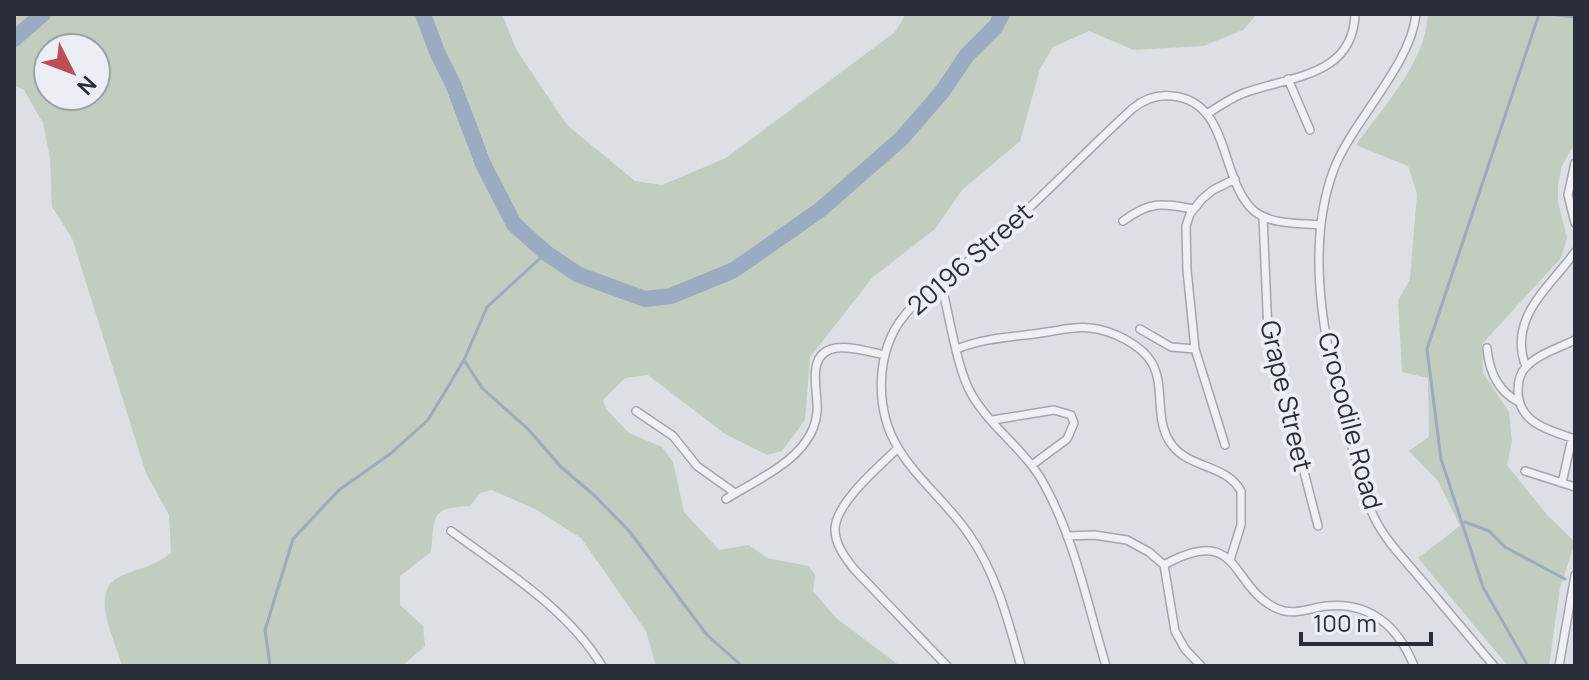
<svg xmlns="http://www.w3.org/2000/svg" width="1589" height="680" font-family="Manrope,sans-serif">
	<rect width="100%" height="100%" fill="#dcdfe4"/>
	<!-- green -->
	<path fill="#c1cdbe" fill-rule="evenodd" d="M 14,14 L 502,14 L 516,49 L 567,125 L 635,181 L 662,185 L 726,158 L 895,32 L 906,14 L 1257,14 L 1243,30 L 1203,46 L 1134,50 L 1089,31 L 1053,47 L 1040,69 L 1020,141 L 962,190 L 935,229 L 873,277 L 810,357 L 805,420 L 782,451 L 767,455 L 725,434 L 648,375 L 625,378 L 603,400 L 606,409 L 629,433 L 662,447 L 673,462 L 684,512 L 719,550 L 749,545 L 767,558 L 808,566 L 815,575 L 813,591 L 836,618 L 900,666 L 656,666 L 646,631 L 581,538 L 535,509 L 492,490 L 480,493 L 470,506 C 430,508 435,515 431,552 L 400,576 L 400,605 L 423,626 L 425,646 L 402,666 L 122,666 C 116,641 87,591 121,576 C 139,568 155,566 171,553 L 169,515 L 146,473 L 72,238 L 52,207 L 50,158 L 43,123 L 24,90 L 14,85 ZM 48,48 L 96,48 L 96,96 L 48,96 Z
		M 1428,14 L 1575,14 L 1575,143 L 1562,166 L 1558,184 L 1558,202 L 1567,238 L 1561,258 L 1482,344 L 1483,373 L 1509,412 L 1512,441 L 1507,465 L 1548,516 L 1575,542 L 1560,588 L 1549,666 L 1508,666 L 1418,558 L 1460,526 L 1438,481 L 1409,451 L 1429,437 L 1428,378 L 1402,372 L 1398,301 L 1410,279 L 1417,194 L 1408,166 L 1356,145 C 1383,107 1426,62 1428,14 Z"/>
	<g fill="none" stroke-linecap="round" stroke-linejoin="round">
		<!-- stream -->
		<path stroke="#9babc1" stroke-width="3" d="M 1550,14 L 1575,17
			M 464,360 L 482,388 L 528,429 L 561,467 L 595,496 L 630,532 L 707,635 L 742,666
			M 1465,522 L 1489,531 L 1505,547 L 1565,579
			M 270,666 L 265,630 L 293,539 L 339,490 L 390,454 L 428,420 L 464,360 L 487,307 L 546,253
			M 1528,666 L 1483,587 L 1441,459 L 1427,349 L 1539,14"/>
		<!-- river -->
		<path stroke="#9babc1" stroke-width="16" d="M 423,14 L 437,52 L 453,84 L 483,164 L 514,224 L 546,253 L 579,275 L 645,299 L 671,296 L 734,270 L 820,210 L 901,139 L 942,92 L 967,55 L 996,26 L 1002,14
			M 14,39 L 43,14"/>
		<defs>
			<path id="minor" d="M 1416,14 C 1411,65 1353,120 1334,169 C 1301,256 1329,364 1353,450 C 1360,473 1364,498 1375,519 C 1386,541 1404,559 1419,577 C 1444,607 1469,636 1494,666
				M 1288,79 L 1310,130
				M 1207,114 C 1219,106 1231,98 1244,93 C 1290,76 1353,77 1355,14
				M 1575,163 L 1568,195 L 1575,223
				M 1263,217 L 1268,332 L 1318,526
				M 1123,221 C 1150,201 1162,203 1193,209
				M 941,283 C 949,313 957,371 972,395 C 992,429 1027,451 1045,486 C 1075,541 1088,606 1106,666
				M 1140,329 L 1171,347 L 1195,349
				M 1575,340 C 1559,348 1538,354 1526,367 C 1520,373 1518,383 1518,391 C 1518,423 1550,431 1575,439
				M 1487,348 C 1489,371 1497,391 1519,402
				M 957,349 C 985,337 1018,337 1047,332 C 1061,330 1076,326 1090,328 C 1111,330 1141,344 1152,363 C 1166,388 1153,420 1172,445 C 1190,469 1226,464 1241,491 L 1241,525 L 1230,560
				M 1526,367 C 1507,318 1550,287 1575,252
				M 636,411 L 673,436 L 697,466 L 735,493
				M 993,420 L 1054,410 L 1071,415 L 1074,423 L 1067,439 L 1032,465
				M 1225,445 L 1195,349 L 1187,270 L 1186,226 L 1190,214 L 1202,199 L 1213,190 L 1235,179
				M 898,448 C 880,466 836,502 835,529 C 835,545 845,557 854,569 L 947,666
				M 1525,471 L 1575,487
				M 1562,483 L 1572,438
				M 726,499 C 750,484 791,465 806,441 C 812,433 816,423 817,412 C 819,392 804,353 836,348 C 852,346 870,352 885,355
				M 451,531 C 504,570 568,609 602,666
				M 1067,536 L 1094,535 L 1127,540 L 1149,552 L 1164,565 L 1175,631 L 1185,649 L 1201,666
				M 1164,565 C 1242,522 1229,588 1278,609 C 1294,616 1310,608 1326,606 C 1371,601 1399,628 1414,666
				M 1021,666 C 1008,621 997,575 970,536 C 949,504 916,479 897,446 C 877,412 876,364 895,329 C 916,293 959,271 990,244 C 1039,201 1084,153 1132,109 C 1143,100 1156,94 1172,96 C 1231,101 1219,180 1254,211 C 1272,225 1298,223 1320,225
				M 1559,666 L 1575,575"/>
		</defs>
		<!-- minor casing -->
		<use href="#minor" stroke="#a2a6ad" stroke-width="10"/>
		<!-- minor -->
		<use href="#minor" stroke="#eef0f3" stroke-width="7"/>
	</g>
	<g text-anchor="middle" stroke-width="8" stroke-linejoin="round" paint-order="stroke">
		<!-- street labels -->
		<g font-size="26" fill="#282d39" stroke="#ebeef2">
			<text transform="translate(970 259) rotate(-41)" y="9">20196 Street</text>
			<text transform="translate(1286 396) rotate(77)" y="9">Grape Street</text>
			<text transform="translate(1350 421) rotate(75)" y="9">Crocodile Road</text>
		</g>
	</g>
	<!-- border -->
	<rect width="1589" height="680" fill="none" stroke="#282d39" stroke-width="32"/>
	<!-- north arrow -->
	<g transform="translate(72 72) rotate(132)"><circle r="38" fill="#ebeef2" stroke="#9da1a8" stroke-width="2"/>
	<path d="M0-6L14 30L0 20L-14 30Z" fill="#bc4e58"/>
	<text y="-12" font-size="22" font-weight="bold" text-anchor="middle" fill="#282d39">N</text>
	</g>
	<!-- scale -->
	<path d="M1301 632v12h130v-12" fill="none" stroke="#282d39" stroke-width="4"/>
	<text x="1313" y="632" font-size="24" fill="#282d39" stroke="#ebeef2" stroke-width="6" paint-order="stroke">100 m</text>
</svg>
